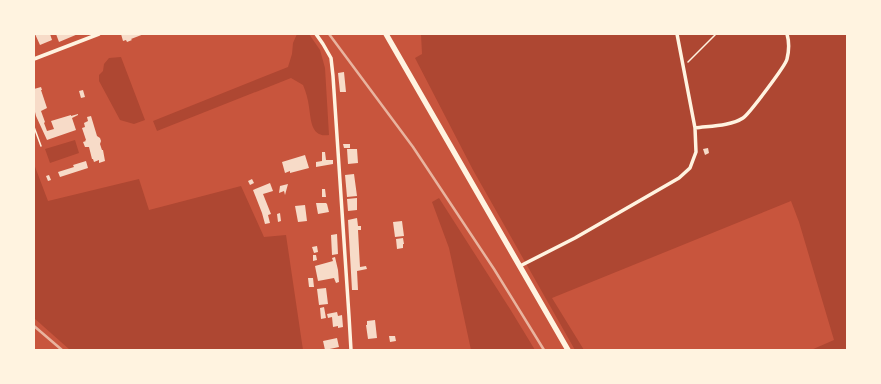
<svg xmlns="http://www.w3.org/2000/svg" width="881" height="384" font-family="'Sofia Sans Condensed',sans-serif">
	<rect width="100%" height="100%" fill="#c8553d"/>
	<!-- green -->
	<path fill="#ae4732" d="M 297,34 L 309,34 L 320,50 L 325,68 L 329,135 C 311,138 311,120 309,107 C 308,99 306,92 303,85 L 291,78 L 157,131 L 153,121 L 288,67 L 292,54 L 293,43 Z
		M 421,34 L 847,34 L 847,350 L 811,350 L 834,340 L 799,222 L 791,201 L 552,298 L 584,350 L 575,350 L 473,170 L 415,58 L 422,54 Z
		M 121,57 L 145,120 L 134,124 L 120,120 L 99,81 L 99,75 L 103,71 L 104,64 L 109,58 Z
		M 75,140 L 79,153 L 50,163 L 45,149 Z
		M 34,164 L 48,201 L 139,179 L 149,210 L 241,186 L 264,237 L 286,235 L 303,350 L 70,350 L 34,318 Z
		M 439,198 L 510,309 L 535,350 L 471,350 L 449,248 L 432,202 Z"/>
	<!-- building -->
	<path fill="#f7dbc8" d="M 35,34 L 50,34 L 52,40 L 40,45 Z
		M 56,34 L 78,34 L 59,42 Z
		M 121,34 L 144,34 L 131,39 L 132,40 L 127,42 L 126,40 L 123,41 Z
		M 344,72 L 346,92 L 340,92 L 338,73 Z
		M 41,87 L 42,90 L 41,90 L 47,108 L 41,111 L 45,122 L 44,123 L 47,131 L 54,129 L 51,121 L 71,115 L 71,116 L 78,114 L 78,115 L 72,118 L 76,130 L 47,140 L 36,116 L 34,108 L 34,89 Z
		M 83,90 L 85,97 L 81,98 L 79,91 Z
		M 91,116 L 97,136 L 100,138 L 101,141 L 100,144 L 102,150 L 103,150 L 105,161 L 99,163 L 99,160 L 94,162 L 93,159 L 92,159 L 89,147 L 85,147 L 83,142 L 86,141 L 85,140 L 86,140 L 82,128 L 85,127 L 84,123 L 88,121 L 87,117 Z
		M 343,144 L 350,144 L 350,148 L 344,148 Z
		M 708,148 L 709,153 L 705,155 L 703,149 Z
		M 347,149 L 357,149 L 358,163 L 348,164 Z
		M 322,152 L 325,152 L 326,160 L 333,160 L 333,164 L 316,167 L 316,162 L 322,161 Z
		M 305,155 L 309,168 L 290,173 L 290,171 L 285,173 L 282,162 Z
		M 86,161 L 88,168 L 60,177 L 58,172 L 74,167 L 73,165 Z
		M 354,174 L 357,196 L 347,197 L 345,175 Z
		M 49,175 L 51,180 L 48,181 L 46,176 Z
		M 252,179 L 254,183 L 250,185 L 248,181 Z
		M 270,183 L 273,191 L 263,194 L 271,214 L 268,215 L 270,223 L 265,224 L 262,213 L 253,190 Z
		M 288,184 L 285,195 L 284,191 L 279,193 L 280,186 Z
		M 322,189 L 325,189 L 326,197 L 322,197 Z
		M 357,198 L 357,210 L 348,211 L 347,199 Z
		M 316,203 L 326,203 L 327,204 L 329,212 L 318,214 Z
		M 305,205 L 307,221 L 298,222 L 295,206 Z
		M 280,213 L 281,221 L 278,222 L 277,214 Z
		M 357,218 L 358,226 L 361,226 L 361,230 L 358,230 L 360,267 L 366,266 L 367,269 L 357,271 L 358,290 L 352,290 L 348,220 Z
		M 402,221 L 404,236 L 395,237 L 393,222 Z
		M 337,234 L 338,254 L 332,255 L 331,235 Z
		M 403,238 L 404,244 L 403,244 L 403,248 L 397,249 L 396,239 Z
		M 317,246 L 318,252 L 314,253 L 312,247 Z
		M 313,255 L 316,255 L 317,260 L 313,261 Z
		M 335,257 L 338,270 L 339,282 L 336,283 L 334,278 L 318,281 L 315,266 L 333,261 L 332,258 Z
		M 308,278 L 313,278 L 314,287 L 309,287 Z
		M 326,288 L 328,304 L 319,305 L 317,289 Z
		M 324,307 L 326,318 L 321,319 L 320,308 Z
		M 337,312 L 338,316 L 342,315 L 343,327 L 338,328 L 338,326 L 333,327 L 332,317 L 328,318 L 327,314 Z
		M 375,320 L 377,338 L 368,339 L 366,325 L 367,325 L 367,321 Z
		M 389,336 L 395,336 L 396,341 L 390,342 Z
		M 337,338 L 339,347 L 325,350 L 323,341 Z"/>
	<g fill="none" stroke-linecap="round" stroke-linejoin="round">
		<!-- path -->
		<path stroke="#fff3e0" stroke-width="1.5" d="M 688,62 L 716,34
			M 34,127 L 41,146"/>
		<!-- minor -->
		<path stroke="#fff3e0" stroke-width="3.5" d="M 316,34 L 323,44 L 331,58 L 333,76 L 349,316 L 351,350
			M 34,59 L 99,34
			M 695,128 C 710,126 731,126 743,118 C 749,114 786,65 787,59 C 789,51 789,41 787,34
			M 520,266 L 575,238 L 679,178 L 690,168 L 696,152 L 695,128 L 677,34"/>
		<!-- primary -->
		<path stroke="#fff3e0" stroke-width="5.5" d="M 386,34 L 568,350"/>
		<!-- rail -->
		<path stroke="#e9b49f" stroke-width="2.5" d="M 329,34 L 413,147 L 494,269 L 544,350
			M 34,326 L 62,350"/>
	</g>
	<!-- border -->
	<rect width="881" height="384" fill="none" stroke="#fff3e0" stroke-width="70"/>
</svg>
